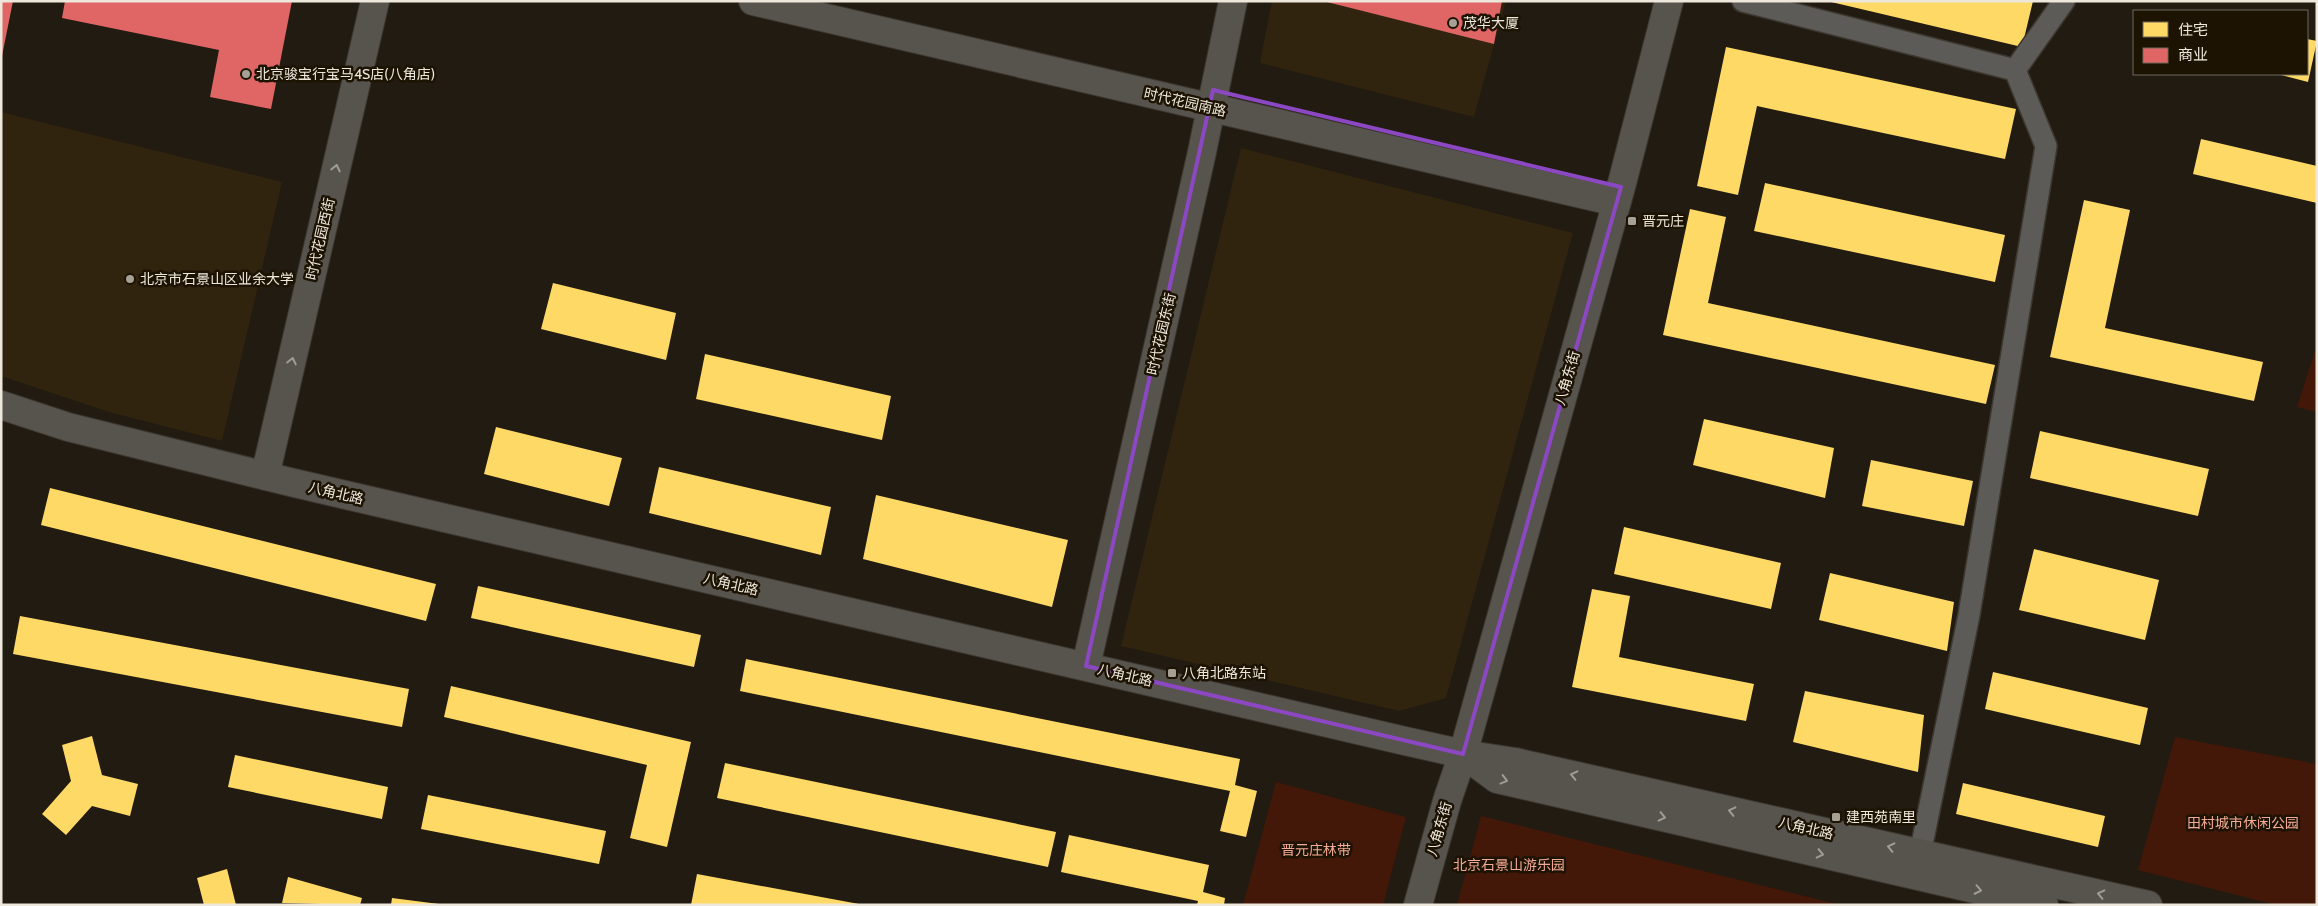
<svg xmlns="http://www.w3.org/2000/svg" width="2318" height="906" font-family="Cabin,'Noto Sans SC',sans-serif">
	<rect width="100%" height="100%" fill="#211b11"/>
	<!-- built -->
	<path fill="#31240e" d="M 1272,1 L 1506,1 L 1474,117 L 1260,63 Z
		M 1,112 L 282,182 L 222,441 L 109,412 L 1,376 Z
		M 1241,148 L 1573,233 L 1446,698 L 1399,711 L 1121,646 Z"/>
	<!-- green -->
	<path fill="#431809" d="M 2317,345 L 2317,412 L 2297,407 Z
		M 2175,737 L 2317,764 L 2317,905 L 2276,905 L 2138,870 Z
		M 1276,782 L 1406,817 L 1383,905 L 1243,905 Z
		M 1481,816 L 1841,905 L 1457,905 Z"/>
	<!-- homes -->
	<path fill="#ffd966" d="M 1827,1 L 2033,1 L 2022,47 Z
		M 2307,39 L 2317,41 L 2308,82 L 2277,74 L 2307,74 Z
		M 1726,47 L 2016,109 L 2005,159 L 1757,106 L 1738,195 L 1697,186 Z
		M 2201,139 L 2317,166 L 2317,203 L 2193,174 Z
		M 1765,183 L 2005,235 L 1995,282 L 1754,231 Z
		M 2084,200 L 2130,210 L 2105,328 L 2263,362 L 2254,401 L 2050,357 Z
		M 1690,209 L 1726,217 L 1708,303 L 1995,365 L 1986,404 L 1663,335 Z
		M 553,283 L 676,313 L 666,360 L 541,329 Z
		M 705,354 L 891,396 L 882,440 L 696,399 Z
		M 1704,419 L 1834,448 L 1825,498 L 1693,465 Z
		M 496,427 L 622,458 L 609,506 L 484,474 Z
		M 2040,431 L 2209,469 L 2198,516 L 2030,478 Z
		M 1871,460 L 1973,481 L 1964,526 L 1862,506 Z
		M 659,467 L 831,507 L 821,555 L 649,513 Z
		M 50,488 L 436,584 L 426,621 L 41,525 Z
		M 876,495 L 1068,540 L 1052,607 L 863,559 Z
		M 1624,527 L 1781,563 L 1771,609 L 1614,574 Z
		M 2034,549 L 2159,580 L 2145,640 L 2019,610 Z
		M 1830,573 L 1954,602 L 1947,651 L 1819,620 Z
		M 478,586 L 701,635 L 694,667 L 471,618 Z
		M 1592,589 L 1630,596 L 1619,657 L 1754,684 L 1746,721 L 1572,687 Z
		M 20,616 L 409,689 L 402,727 L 13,654 Z
		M 746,659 L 1240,759 L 1235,785 L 1257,791 L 1246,837 L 1220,831 L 1230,791 L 740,691 Z
		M 1993,672 L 2148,708 L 2140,745 L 1985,709 Z
		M 451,686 L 691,742 L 667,847 L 630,838 L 647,765 L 444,717 Z
		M 1805,691 L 1924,715 L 1918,772 L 1793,742 Z
		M 92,736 L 102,775 L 138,784 L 130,816 L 92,806 L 66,835 L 42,814 L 71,781 L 62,745 Z
		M 235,755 L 388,787 L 382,819 L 228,787 Z
		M 725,763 L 1056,832 L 1048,867 L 717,798 Z
		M 1963,783 L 2105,816 L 2098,847 L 1956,814 Z
		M 428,795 L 606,831 L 599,864 L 421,829 Z
		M 1069,835 L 1209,865 L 1203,892 L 1225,898 L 1224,905 L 1197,905 L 1198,901 L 1061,872 Z
		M 227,869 L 236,905 L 204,905 L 197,878 Z
		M 697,874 L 859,904 L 859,905 L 691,905 Z
		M 288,877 L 362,898 L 360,905 L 282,903 Z
		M 392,898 L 439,904 L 439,905 L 391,905 Z"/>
	<!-- shops -->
	<path fill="#e06666" d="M 1,1 L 13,1 L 2,56 L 1,56 Z
		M 65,1 L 292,1 L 271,109 L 210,97 L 219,50 L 62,18 Z
		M 1323,1 L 1502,1 L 1494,44 Z"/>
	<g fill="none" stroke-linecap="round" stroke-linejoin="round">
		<defs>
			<path id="street" d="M 1743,1 L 2015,70 L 2046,146 L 1969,615 L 1920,854
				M 2015,70 L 2064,1"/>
			<path id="secondary" d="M 753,1 L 1616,202
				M 1,405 L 68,427 L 290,482 L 1405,741 L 1463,754 L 1515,762 L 2148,905
				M 265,476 L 375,1
				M 1086,666 L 1202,152 L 1233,1
				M 1466,756 L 1497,779 L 2044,905
				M 1418,905 L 1447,801 L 1463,754 L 1621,187 L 1669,1"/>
		</defs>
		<!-- street casing -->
		<use href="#street" stroke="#3c372f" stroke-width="24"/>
		<!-- secondary casing -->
		<use href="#secondary" stroke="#3c372f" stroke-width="30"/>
		<!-- street -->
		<use href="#street" stroke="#5c5b57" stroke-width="21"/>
		<!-- secondary -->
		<use href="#secondary" stroke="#57534d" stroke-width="28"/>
	</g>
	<!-- one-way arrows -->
	<defs><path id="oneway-chevron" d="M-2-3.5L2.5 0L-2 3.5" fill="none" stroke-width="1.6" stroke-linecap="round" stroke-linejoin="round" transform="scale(1.25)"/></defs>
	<g stroke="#a29d94">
		<use href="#oneway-chevron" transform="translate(336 168) rotate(-77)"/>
		<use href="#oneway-chevron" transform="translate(292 361) rotate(-77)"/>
		<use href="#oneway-chevron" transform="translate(1574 775) rotate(-167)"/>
		<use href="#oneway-chevron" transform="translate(1504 780) rotate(15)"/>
		<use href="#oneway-chevron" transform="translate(1732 811) rotate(-167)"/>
		<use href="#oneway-chevron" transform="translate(1662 817) rotate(13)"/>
		<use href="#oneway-chevron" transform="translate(1891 847) rotate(-167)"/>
		<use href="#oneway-chevron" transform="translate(1820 854) rotate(13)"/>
		<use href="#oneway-chevron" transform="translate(1978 890) rotate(12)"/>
		<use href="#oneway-chevron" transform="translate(2101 894) rotate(-167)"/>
	</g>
	<!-- marked area -->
	<path fill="none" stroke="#8c48c3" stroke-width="4" stroke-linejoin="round" d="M 1213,90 L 1621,187 L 1463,754 L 1086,666 Z"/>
	<!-- markers -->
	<g fill="#a6a095" stroke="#1d1303" stroke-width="2">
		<circle cx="1453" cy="23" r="5"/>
		<circle cx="246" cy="74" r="5"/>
		<rect x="1627" y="216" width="10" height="10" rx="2.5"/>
		<circle cx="130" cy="279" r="5"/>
		<rect x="1167" y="668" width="10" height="10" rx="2.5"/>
		<rect x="1831" y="812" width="10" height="10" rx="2.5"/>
	</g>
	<g text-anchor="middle" stroke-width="5" stroke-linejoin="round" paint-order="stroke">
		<!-- poi labels -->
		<g font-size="14" fill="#eee7dc" stroke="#1d1303" text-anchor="start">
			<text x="1463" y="28">茂华大厦</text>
			<text x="256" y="79">北京骏宝行宝马4S店(八角店)</text>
			<text x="1642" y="226">晋元庄</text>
			<text x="140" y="284">北京市石景山区业余大学</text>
			<text x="1182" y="678">八角北路东站</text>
			<text x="1846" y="822">建西苑南里</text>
		</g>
		<!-- street labels -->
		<g font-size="14" fill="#eee7dc" stroke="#1d1303">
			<text transform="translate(1185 102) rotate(13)" y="5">时代花园南路</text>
			<text transform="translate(320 239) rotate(-77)" y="5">时代花园西街</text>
			<text transform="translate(1161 334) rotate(-77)" y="5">时代花园东街</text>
			<text transform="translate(1567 378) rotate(-74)" y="5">八角东街</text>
			<text transform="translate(336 493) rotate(13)" y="5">八角北路</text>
			<text transform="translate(731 584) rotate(13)" y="5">八角北路</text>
			<text transform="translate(1125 675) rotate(13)" y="5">八角北路</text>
			<text transform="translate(1806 828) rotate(13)" y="5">八角北路</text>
			<text transform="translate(1439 829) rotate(-74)" y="5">八角东街</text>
		</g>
		<!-- park labels -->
		<g font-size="14" fill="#f5aa93" stroke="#1d1303">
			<text x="2243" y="828">田村城市休闲公园</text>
			<text x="1316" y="855">晋元庄林带</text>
			<text x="1509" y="870">北京石景山游乐园</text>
		</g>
	</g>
	<!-- border -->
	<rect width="2318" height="906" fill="none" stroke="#eee7dc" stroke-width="5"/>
	<!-- legend -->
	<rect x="2133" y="10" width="175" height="65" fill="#1d1303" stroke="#71685a"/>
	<rect x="2143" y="22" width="25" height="15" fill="#ffd966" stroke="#71685a"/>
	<text x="2178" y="35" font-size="15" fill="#eee7dc">住宅</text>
	<rect x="2143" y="48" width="25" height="15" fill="#e06666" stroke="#71685a"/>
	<text x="2178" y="60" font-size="15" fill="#eee7dc">商业</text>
</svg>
